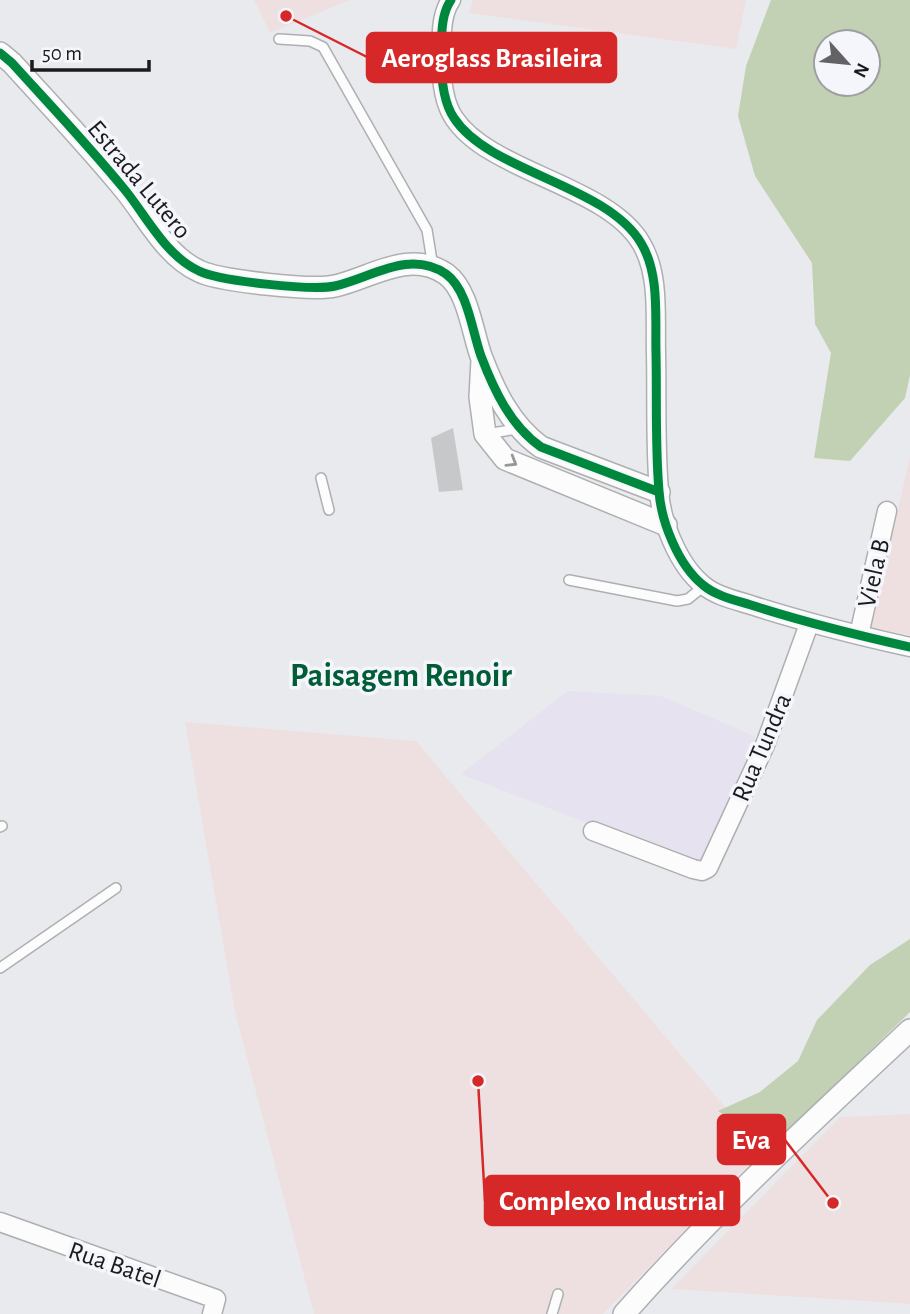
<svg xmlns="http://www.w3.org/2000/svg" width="910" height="1314" font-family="'Alegreya Sans',sans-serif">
	<rect width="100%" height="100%" fill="#e9eaed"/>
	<!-- industrial -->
	<path fill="#eee0e0" d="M 254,0 L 350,0 L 270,33 Z
		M 473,0 L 746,0 L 736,49 L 469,13 Z
		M 910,456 L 910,635 L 871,628 Z
		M 185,722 L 416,741 L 762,1151 L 603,1314 L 314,1314 L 235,1012 Z
		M 910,1114 L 910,1304 L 671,1289 L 840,1117 Z"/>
	<!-- education -->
	<path fill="#e6e2ef" d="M 568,691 L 661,696 L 756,737 L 708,854 L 694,865 L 461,774 Z"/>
	<!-- forest -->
	<path fill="#c2d1b4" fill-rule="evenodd" d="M 771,0 L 910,0 L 910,375 L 905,398 L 850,461 L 814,458 L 831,353 L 815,324 L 812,263 L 755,176 L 738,116 L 746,66 ZM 868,42 L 868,84 L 826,84 L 826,42 Z
		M 910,939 L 910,1012 L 772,1146 L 718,1111 L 760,1092 L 798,1061 L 817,1020 L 870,965 Z"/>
	<!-- building -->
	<path fill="#c7c8ca" d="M 453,428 L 463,490 L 439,492 L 431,438 Z"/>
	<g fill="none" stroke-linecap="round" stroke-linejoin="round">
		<defs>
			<path id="service" d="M 279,39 L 310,41 L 323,47 L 427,230 L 433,267
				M 486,434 L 517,429
				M 321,478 L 329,510
				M 569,580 L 677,601 L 688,599 L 704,586
				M 0,827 L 2,826
				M 0,968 L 116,888
				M 552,1314 L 558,1294"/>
			<path id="minor" d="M 451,0 C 440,16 442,38 441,56 C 441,75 443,102 454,118 C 489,172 607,185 641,243 C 660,274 655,318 656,353 C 657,398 655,445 659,491 C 661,521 678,565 703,585 C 716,596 735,600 751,605 C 804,622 856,635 910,647
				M 859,635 L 887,511
				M 593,831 L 693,869 L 702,871 L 708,868 L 765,745 L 809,624
				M 0,1222 L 216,1299 L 212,1314"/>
			<path id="tertiary" d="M 0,53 L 12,63 C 50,105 89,146 125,190 C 147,217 166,256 199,271 C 219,281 313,291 335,286 C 371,278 409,249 446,274 C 468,290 472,331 481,356 C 494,390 510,425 541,447 L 659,492
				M 482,360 L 480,397 L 485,434 L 505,459 L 666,525
				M 624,1314 C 713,1213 812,1122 910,1030"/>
		</defs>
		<!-- service casing -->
		<use href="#service" stroke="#aeafb1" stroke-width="12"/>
		<!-- minor casing -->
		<use href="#minor" stroke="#aeafb1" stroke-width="21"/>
		<!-- tertiary casing -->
		<use href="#tertiary" stroke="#aeafb1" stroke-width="24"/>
		<!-- service -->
		<use href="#service" stroke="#fcfcfc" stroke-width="9"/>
		<!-- minor -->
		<use href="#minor" stroke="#fcfcfc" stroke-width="18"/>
		<!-- tertiary -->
		<use href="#tertiary" stroke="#fcfcfc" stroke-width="21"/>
		<defs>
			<path id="cycleway" d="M 451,0 C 440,16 442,38 441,56 C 441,75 443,102 454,118 C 489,172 607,185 641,243 C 660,274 655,318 656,353 C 657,398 655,445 659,491 C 661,521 678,565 703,585 C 716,596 735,600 751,605 C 804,622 856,635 910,647
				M 0,53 L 12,63 C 50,105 89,146 125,190 C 147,217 166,256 199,271 C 219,281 313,291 335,286 C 371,278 409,249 446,274 C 468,290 472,331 481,356 C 494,390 510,425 541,447 L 659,492"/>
		</defs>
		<!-- cycleway casing -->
		<use href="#cycleway" stroke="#f5f6fc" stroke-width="13"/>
		<!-- cycleway -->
		<use href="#cycleway" stroke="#00873e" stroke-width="9"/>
	</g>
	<!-- one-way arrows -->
	<defs><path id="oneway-chevron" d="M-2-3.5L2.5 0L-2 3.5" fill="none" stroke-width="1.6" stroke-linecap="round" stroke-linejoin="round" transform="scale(1.75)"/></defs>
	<use stroke="#979798" href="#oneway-chevron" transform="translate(512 462) rotate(31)"/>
	<g text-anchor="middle" stroke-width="7" stroke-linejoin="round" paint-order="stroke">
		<!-- street labels -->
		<g font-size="26" fill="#1b1b1e" stroke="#f5f6fc">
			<text transform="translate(140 179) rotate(50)" y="9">Estrada Lutero</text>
			<text transform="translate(873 573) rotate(-77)" y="9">Viela B</text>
			<text transform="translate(761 747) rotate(-67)" y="9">Rua Tundra</text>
			<text transform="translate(115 1264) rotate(19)" y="9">Rua Batel</text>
		</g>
		<!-- district labels -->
		<g font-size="33" font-weight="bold" fill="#015d36" stroke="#f5f6fc">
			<text x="401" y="686">Paisagem Renoir</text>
		</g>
	</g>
	<!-- callouts -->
	<path fill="none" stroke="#d62828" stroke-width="2.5" d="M286 16L367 57M833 1203L785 1140M478 1081L485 1201"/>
	<g fill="#d62828" stroke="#f5f6fc" stroke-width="2.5">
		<circle cx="286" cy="16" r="7"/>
		<circle cx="833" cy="1203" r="7"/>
		<circle cx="478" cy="1081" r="7"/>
	</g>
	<g fill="#d62828" stroke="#d62828" stroke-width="2.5">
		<rect x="367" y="33" width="249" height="49" rx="7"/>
		<rect x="718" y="1115" width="67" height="49" rx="7"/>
		<rect x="485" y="1176" width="254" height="49" rx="7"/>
	</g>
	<g font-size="28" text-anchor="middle" font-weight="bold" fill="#fff">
		<text x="492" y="67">Aeroglass Brasileira</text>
		<text x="751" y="1149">Eva</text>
		<text x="612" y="1210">Complexo Industrial</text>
	</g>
	<!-- north arrow -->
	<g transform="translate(847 63) rotate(117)"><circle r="33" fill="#f5f6fc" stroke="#9e9ea3" stroke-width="2"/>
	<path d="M0-5L12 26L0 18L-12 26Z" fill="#636366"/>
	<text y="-10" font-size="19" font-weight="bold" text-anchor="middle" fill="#1b1b1e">N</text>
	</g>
	<!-- scale -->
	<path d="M32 60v10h117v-10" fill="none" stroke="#1b1b1e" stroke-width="3.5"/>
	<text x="42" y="60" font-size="21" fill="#1b1b1e" stroke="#f5f6fc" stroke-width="5" paint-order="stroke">50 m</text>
</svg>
